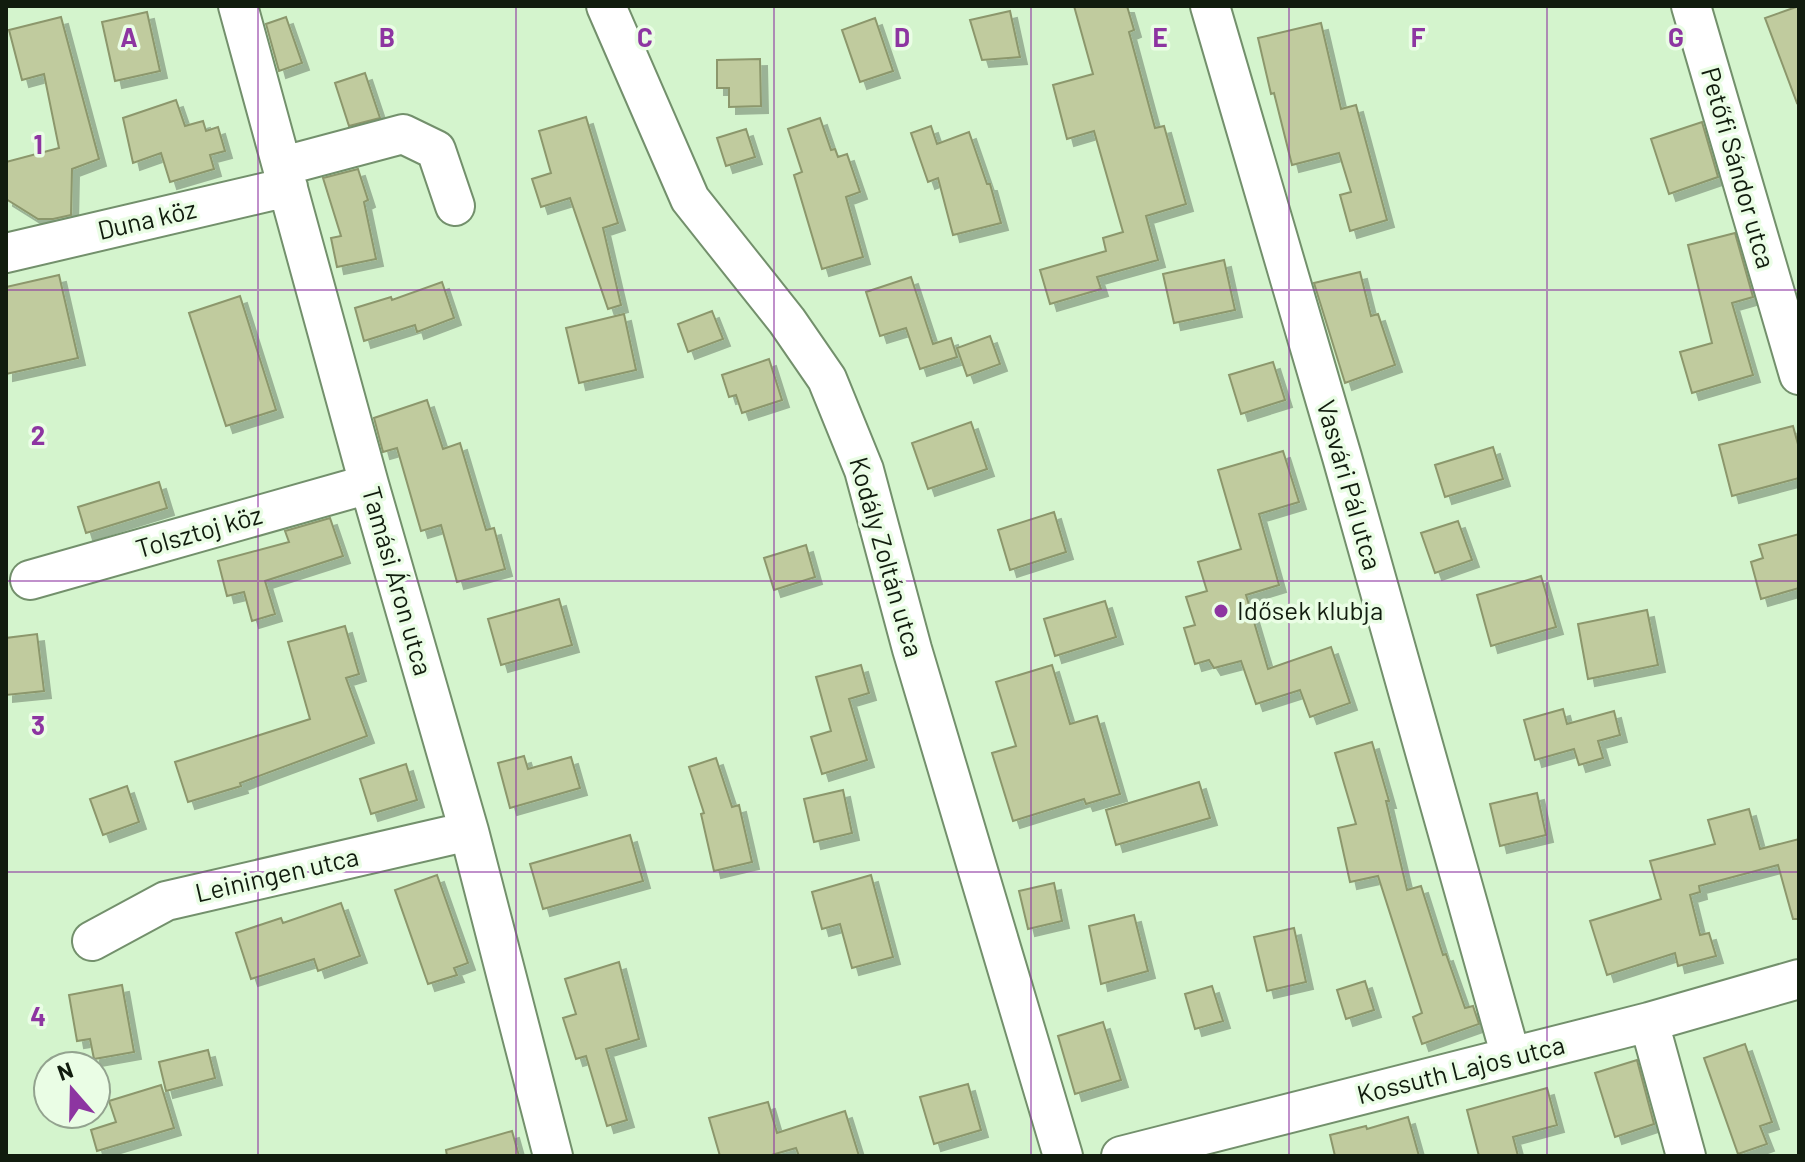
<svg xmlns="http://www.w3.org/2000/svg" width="1805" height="1162" font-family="Barlow,sans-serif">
	<defs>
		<filter id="shadow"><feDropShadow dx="7" dy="7" stdDeviation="0" flood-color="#0004"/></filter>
	</defs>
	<rect width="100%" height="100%" fill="#d4f4cd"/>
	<!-- building -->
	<path fill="#c0cb9e" stroke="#8c976c" stroke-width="2" filter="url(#shadow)" d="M 1074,6 L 1127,6 L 1134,30 L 1129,32 L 1155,128 L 1164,126 L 1186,204 L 1146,216 L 1158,260 L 1097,277 L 1101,289 L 1050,304 L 1040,270 L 1106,251 L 1103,238 L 1123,232 L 1094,131 L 1067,139 L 1053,85 L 1093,74 Z
		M 1799,6 L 1799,102 L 1797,103 L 1765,18 Z
		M 1010,11 L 1020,57 L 982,60 L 970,20 Z
		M 147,12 L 160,71 L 115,81 L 102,22 Z
		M 61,17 L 99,159 L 72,169 L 71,215 L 53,219 L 38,219 L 6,199 L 6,162 L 59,148 L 44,74 L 22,80 L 9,30 Z
		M 286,17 L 302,63 L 279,71 L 266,24 Z
		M 875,18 L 893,71 L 860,82 L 842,30 Z
		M 1321,23 L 1341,109 L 1356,105 L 1387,220 L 1350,231 L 1340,195 L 1351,192 L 1339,153 L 1292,165 L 1274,93 L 1271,94 L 1258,38 Z
		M 760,59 L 761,106 L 729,107 L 729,88 L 717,88 L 717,60 Z
		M 365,73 L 380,118 L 349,126 L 335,83 Z
		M 176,100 L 185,126 L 203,121 L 206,131 L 218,127 L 225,151 L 210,155 L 214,169 L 170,182 L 161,153 L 133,163 L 123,118 Z
		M 586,117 L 618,223 L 603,228 L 621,305 L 608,309 L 570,198 L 541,207 L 532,179 L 551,173 L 539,131 Z
		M 820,118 L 831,150 L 835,149 L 838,157 L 847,154 L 860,192 L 846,197 L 863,257 L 822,269 L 794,175 L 802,172 L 788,129 Z
		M 1702,122 L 1718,177 L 1669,194 L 1651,139 Z
		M 931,126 L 937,144 L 969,132 L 987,184 L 990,184 L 1001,223 L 953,235 L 938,178 L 928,182 L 911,133 Z
		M 746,129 L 755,157 L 726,166 L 717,138 Z
		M 358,169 L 368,200 L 364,202 L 376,259 L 337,267 L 331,238 L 341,236 L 323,178 Z
		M 1735,233 L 1753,297 L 1732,303 L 1753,375 L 1692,393 L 1680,352 L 1712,343 L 1688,245 Z
		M 1224,260 L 1235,310 L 1174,323 L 1163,274 Z
		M 1360,272 L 1371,316 L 1378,314 L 1395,365 L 1345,383 L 1314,283 Z
		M 59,275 L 78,358 L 6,374 L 6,287 Z
		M 911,277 L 933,344 L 951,338 L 957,357 L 920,369 L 906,328 L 880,336 L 866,292 Z
		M 442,282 L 454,318 L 417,332 L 415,325 L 364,341 L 355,308 L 391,297 L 392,300 Z
		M 240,296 L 276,410 L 226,426 L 189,313 Z
		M 712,311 L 723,339 L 688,352 L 678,324 Z
		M 624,314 L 636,370 L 579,383 L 566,328 Z
		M 990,336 L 1000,364 L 967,376 L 957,348 Z
		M 769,359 L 782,400 L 742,413 L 736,395 L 729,397 L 722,375 Z
		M 1273,362 L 1285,400 L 1241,414 L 1229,375 Z
		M 427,400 L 443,449 L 460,443 L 486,530 L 494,528 L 505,569 L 457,582 L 441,525 L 421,531 L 397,448 L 383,452 L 374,418 Z
		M 971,422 L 987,469 L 928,489 L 912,443 Z
		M 1793,426 L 1799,448 L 1799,478 L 1732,496 L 1719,445 Z
		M 1493,447 L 1503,479 L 1445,497 L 1435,465 Z
		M 1283,451 L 1299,502 L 1259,514 L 1279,585 L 1246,595 L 1268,669 L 1331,647 L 1350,703 L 1310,717 L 1300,690 L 1256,704 L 1241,661 L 1214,668 L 1209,660 L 1195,664 L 1184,628 L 1195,625 L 1186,597 L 1207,591 L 1198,562 L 1241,549 L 1218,470 Z
		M 159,482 L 167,508 L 86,533 L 78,507 Z
		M 1054,512 L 1066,552 L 1010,570 L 998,530 Z
		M 330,518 L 343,556 L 265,581 L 275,614 L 252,621 L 244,592 L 227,596 L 218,561 L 289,542 L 285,531 Z
		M 1458,521 L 1472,560 L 1435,573 L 1421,533 Z
		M 1799,534 L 1799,588 L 1761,599 L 1751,562 L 1763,558 L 1759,545 Z
		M 806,545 L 815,577 L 774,590 L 764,558 Z
		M 1541,576 L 1556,627 L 1491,646 L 1477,595 Z
		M 559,599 L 572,645 L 501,665 L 488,619 Z
		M 1105,601 L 1116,637 L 1055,656 L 1044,619 Z
		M 1647,610 L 1658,665 L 1588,679 L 1578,624 Z
		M 345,626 L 359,674 L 346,678 L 367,736 L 240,783 L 241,786 L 188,802 L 175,762 L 310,719 L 288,642 Z
		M 37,634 L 44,691 L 6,695 L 6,638 Z
		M 861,665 L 869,693 L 849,699 L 867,760 L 822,774 L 811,737 L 831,731 L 816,677 Z
		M 1052,665 L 1070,724 L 1097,716 L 1120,794 L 1086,804 L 1084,799 L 1013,821 L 992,753 L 1016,746 L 996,682 Z
		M 1563,709 L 1567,724 L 1614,711 L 1620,735 L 1598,741 L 1603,758 L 1579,765 L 1574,749 L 1535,760 L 1524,720 Z
		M 1372,742 L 1389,801 L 1386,801 L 1407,890 L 1421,886 L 1443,955 L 1446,954 L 1465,1008 L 1473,1006 L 1479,1024 L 1422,1044 L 1413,1017 L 1422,1013 L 1378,876 L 1350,882 L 1338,828 L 1356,824 L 1335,753 Z
		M 524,756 L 528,769 L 571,757 L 580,788 L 510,808 L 498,763 Z
		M 716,758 L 732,807 L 739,805 L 752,862 L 714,871 L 701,814 L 704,813 L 689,767 Z
		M 406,764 L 417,800 L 371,814 L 360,779 Z
		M 1199,782 L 1210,818 L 1116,845 L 1106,810 Z
		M 127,786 L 139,822 L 103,835 L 90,799 Z
		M 843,790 L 852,833 L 814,842 L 804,799 Z
		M 1537,793 L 1546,835 L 1500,846 L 1490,804 Z
		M 1749,809 L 1760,849 L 1799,839 L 1799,919 L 1793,919 L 1778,865 L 1699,886 L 1700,892 L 1690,895 L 1700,935 L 1709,933 L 1716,956 L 1678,966 L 1675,953 L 1607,975 L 1590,921 L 1661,899 L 1650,861 L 1715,844 L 1708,820 Z
		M 630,835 L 643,881 L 543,909 L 530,864 Z
		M 437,875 L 468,963 L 454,968 L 457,975 L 428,984 L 395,890 Z
		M 871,875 L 893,957 L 852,968 L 840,924 L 822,929 L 812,892 Z
		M 1054,883 L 1062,921 L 1028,929 L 1019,891 Z
		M 341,903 L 360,956 L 318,971 L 314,959 L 251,979 L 236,933 L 281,918 L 283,923 Z
		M 1134,915 L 1148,971 L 1101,984 L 1089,926 Z
		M 1294,928 L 1306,982 L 1267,991 L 1254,937 Z
		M 619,962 L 639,1039 L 606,1049 L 627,1120 L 607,1126 L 586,1056 L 576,1059 L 563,1018 L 576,1014 L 565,979 Z
		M 1365,981 L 1374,1010 L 1346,1019 L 1337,990 Z
		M 122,985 L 134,1052 L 94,1059 L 90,1039 L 77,1041 L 69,995 Z
		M 1212,986 L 1223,1021 L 1195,1029 L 1185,994 Z
		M 1103,1022 L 1121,1080 L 1075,1094 L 1058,1036 Z
		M 1745,1044 L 1772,1122 L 1760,1126 L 1767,1144 L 1738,1154 L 1704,1058 Z
		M 208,1050 L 215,1078 L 166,1091 L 159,1062 Z
		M 1637,1060 L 1654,1124 L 1615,1137 L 1595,1073 Z
		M 968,1084 L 981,1130 L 934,1144 L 920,1097 Z
		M 161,1085 L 174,1128 L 97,1151 L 91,1130 L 116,1122 L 109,1101 Z
		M 1547,1088 L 1557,1125 L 1513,1137 L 1518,1156 L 1479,1156 L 1467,1110 Z
		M 768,1102 L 777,1133 L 845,1111 L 859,1156 L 799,1156 L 796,1148 L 768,1156 L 720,1156 L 709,1118 Z
		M 1408,1117 L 1419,1156 L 1335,1156 L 1330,1135 L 1366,1126 L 1367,1129 Z
		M 512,1131 L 519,1156 L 447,1156 L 446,1150 Z"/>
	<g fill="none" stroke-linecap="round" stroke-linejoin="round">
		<defs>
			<path id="minor" d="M 238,6 L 369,484 L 469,831 L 553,1156
				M 606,6 L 690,199 L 787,321 L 827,379 L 864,470 L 912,649 L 1063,1156
				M 1210,6 L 1342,457 L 1511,1057
				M 1691,6 L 1799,375
				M 283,166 L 403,134 L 436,150 L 455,206
				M 6,253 L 288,187
				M 30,580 L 369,484
				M 92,941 L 166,901 L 469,831
				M 1649,1022 L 1686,1156
				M 1121,1156 L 1649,1022 L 1799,979"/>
		</defs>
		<!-- minor casing -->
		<use href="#minor" stroke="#73906c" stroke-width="42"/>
		<!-- minor -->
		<use href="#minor" stroke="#fff" stroke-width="38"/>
	</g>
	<!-- grid -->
	<path fill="none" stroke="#8d35a1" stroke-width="2" stroke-opacity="0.55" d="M 258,6 L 258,1156M 516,6 L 516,1156M 774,6 L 774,1156M 1031,6 L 1031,1156M 1289,6 L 1289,1156M 1547,6 L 1547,1156M 6,290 L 1799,290M 6,581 L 1799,581M 6,872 L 1799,872"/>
	<!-- markers -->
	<circle fill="#8d35a1" stroke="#eafde5" stroke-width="3" cx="1221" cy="611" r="8"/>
	<g text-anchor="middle" stroke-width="7" stroke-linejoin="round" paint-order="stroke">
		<!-- street labels -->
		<g font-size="26" fill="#111c0e" stroke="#eafde5">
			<text transform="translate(1738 168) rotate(74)" y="9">Petőfi Sándor utca</text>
			<text transform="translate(147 220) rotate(-13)" y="9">Duna köz</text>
			<text transform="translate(1349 485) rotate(74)" y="9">Vasvári Pál utca</text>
			<text transform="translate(199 532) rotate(-16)" y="9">Tolsztoj köz</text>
			<text transform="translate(886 557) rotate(74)" y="9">Kodály Zoltán utca</text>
			<text transform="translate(397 581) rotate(74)" y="9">Tamási Áron utca</text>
			<text transform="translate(277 875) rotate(-13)" y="9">Leiningen utca</text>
			<text transform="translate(1461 1070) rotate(-14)" y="9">Kossuth Lajos utca</text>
		</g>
		<!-- poi labels -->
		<g font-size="26" fill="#111c0e" stroke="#eafde5" text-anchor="start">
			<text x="1237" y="620">Idősek klubja</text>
		</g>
	</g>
	<g font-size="26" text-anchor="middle" font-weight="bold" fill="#8d35a1" stroke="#eafde5" stroke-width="7" stroke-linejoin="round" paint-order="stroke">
		<text x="129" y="47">A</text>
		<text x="387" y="47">B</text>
		<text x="645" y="47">C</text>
		<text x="902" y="47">D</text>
		<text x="1160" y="47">E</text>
		<text x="1418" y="47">F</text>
		<text x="1676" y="47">G</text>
		<text x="38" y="154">1</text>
		<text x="38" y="445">2</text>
		<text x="38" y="735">3</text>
		<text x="38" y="1026">4</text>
	</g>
	<!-- border -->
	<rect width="1805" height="1162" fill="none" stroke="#111c0e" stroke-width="16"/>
	<!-- north arrow -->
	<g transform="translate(72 1090) rotate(340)"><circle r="38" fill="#eafde5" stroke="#93a38f" stroke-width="2"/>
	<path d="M0-6L14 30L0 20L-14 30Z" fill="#8d35a1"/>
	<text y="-12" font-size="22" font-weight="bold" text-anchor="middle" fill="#111c0e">N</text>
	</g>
</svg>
